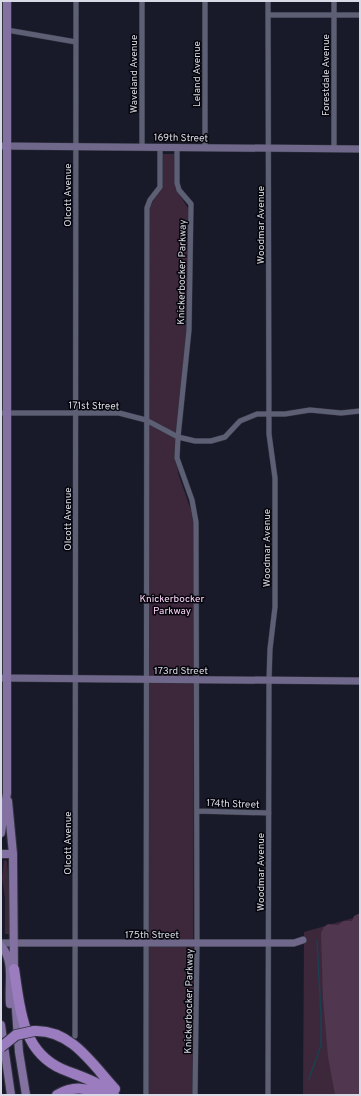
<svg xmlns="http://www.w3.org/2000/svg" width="361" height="1096" font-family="Overpass,sans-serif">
	<rect width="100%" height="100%" fill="#181929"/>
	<!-- green -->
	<path fill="#3d273b" d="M 162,154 L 175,154 L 175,188 L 188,208 L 188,341 L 176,433 L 175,456 L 179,476 L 191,510 L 194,525 L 193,1095 L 148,1095 L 149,208 L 161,188 Z
		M 4,860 L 7,861 L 10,899 L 11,934 L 5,934 L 5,898 L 2,878 Z
		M 360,916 L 360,1095 L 303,1095 L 304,932 Z"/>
	<!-- forest -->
	<path fill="#50364e" d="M 360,913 L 360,1095 L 335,1095 L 328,1057 L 323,999 L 321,933 L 324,927 L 328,924 L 338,925 L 344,921 L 352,921 L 354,916 Z"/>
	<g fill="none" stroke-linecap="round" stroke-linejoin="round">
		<!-- stream -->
		<path stroke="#1a4151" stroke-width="1.5" d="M 309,1079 L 321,1045 L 321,1016 L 317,940"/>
		<defs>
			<path id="street" d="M 205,1 L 205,148
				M 268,15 L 360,15
				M 7,30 L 76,42
				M 142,147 L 142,1
				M 177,147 L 177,183 L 179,190 L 191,204 L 189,330 L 178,437 L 177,458 L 192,500 L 196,522 L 197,944 L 195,1095
				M 334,149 L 334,1
				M 1,413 L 119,413 L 146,420 L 178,437 L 195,441 L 211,441 L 225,437 L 240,421 L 257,414 L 285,414 L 310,410 L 341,413 L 360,411
				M 197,811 L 269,813
				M 75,1036 L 76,1
				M 146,1095 L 147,208 L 150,200 L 160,187 L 160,147
				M 268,1095 L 269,680 L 270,649 L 275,607 L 275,478 L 269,434 L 268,1"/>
			<path id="secondary" d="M 1,146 L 360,149
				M 1,678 L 360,681
				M 1,943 L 294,943 L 303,940"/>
			<path id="primary" d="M 8,801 L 13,854 L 14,975
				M 1,833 L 7,793 L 7,1
				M 1,854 L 13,854
				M 1,946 C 15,960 8,986 10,1004
				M 15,997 L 19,1052 L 26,1095
				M 1,1025 L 11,1095"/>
			<path id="highway" d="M 14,969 C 20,1007 21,1051 62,1069 C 81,1077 98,1081 114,1095
				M 34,1031 C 71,1029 93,1065 115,1089
				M 57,1095 C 73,1086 86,1087 102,1095"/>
		</defs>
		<!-- street casing -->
		<use href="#street" stroke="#333440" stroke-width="6"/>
		<!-- secondary casing -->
		<use href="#secondary" stroke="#333440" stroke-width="8"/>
		<!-- primary casing -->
		<use href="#primary" stroke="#333440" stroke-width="10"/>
		<!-- highway casing -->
		<use href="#highway" stroke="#333440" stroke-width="12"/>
		<!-- street -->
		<use href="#street" stroke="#5d6074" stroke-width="5"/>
		<!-- secondary -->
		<use href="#secondary" stroke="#6f688a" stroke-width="7"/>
		<!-- primary -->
		<use href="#primary" stroke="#8271a1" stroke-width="8"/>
		<!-- highway -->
		<use href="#highway" stroke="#9a7cbf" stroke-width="10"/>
		<defs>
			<path id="highway-bridge" d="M 1,1047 L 16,1035 L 34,1031"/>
		</defs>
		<!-- highway-bridge casing -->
		<use href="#highway-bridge" stroke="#333440" stroke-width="12" stroke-linecap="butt"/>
		<!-- highway-bridge -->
		<use href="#highway-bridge" stroke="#9a7cbf" stroke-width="10"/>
	</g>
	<g text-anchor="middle" stroke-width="3" stroke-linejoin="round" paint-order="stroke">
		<!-- street labels -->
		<g font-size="10" fill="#d8dae5" stroke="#05050b">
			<text transform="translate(133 74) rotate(-90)" y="4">Waveland Avenue</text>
			<text transform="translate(196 74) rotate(-90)" y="4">Leland Avenue</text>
			<text transform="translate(325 75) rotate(-90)" y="4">Forestdale Avenue</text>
			<text transform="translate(181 137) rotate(1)" y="4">169th Street</text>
			<text transform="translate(67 195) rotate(-90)" y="4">Olcott Avenue</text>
			<text transform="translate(260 225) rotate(-90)" y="4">Woodmar Avenue</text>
			<text transform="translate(181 272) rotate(-89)" y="4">Knickerbocker Parkway</text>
			<text transform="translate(94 405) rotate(1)" y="4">171st Street</text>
			<text transform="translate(67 519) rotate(-90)" y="4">Olcott Avenue</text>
			<text transform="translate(266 548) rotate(-90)" y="4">Woodmar Avenue</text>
			<text x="181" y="674">173rd Street</text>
			<text transform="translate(233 803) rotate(2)" y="4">174th Street</text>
			<text transform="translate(67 843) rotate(-90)" y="4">Olcott Avenue</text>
			<text transform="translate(260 872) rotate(-90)" y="4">Woodmar Avenue</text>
			<text x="152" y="938">175th Street</text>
			<text transform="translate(188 1001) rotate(-89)" y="4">Knickerbocker Parkway</text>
		</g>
		<!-- park labels -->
		<g font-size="10" fill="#fdd4f9" stroke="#05050b">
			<text x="172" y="602">Knickerbocker<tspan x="172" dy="12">Parkway</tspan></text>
		</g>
	</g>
	<!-- border -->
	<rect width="361" height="1096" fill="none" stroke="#d8dae5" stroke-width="4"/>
</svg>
